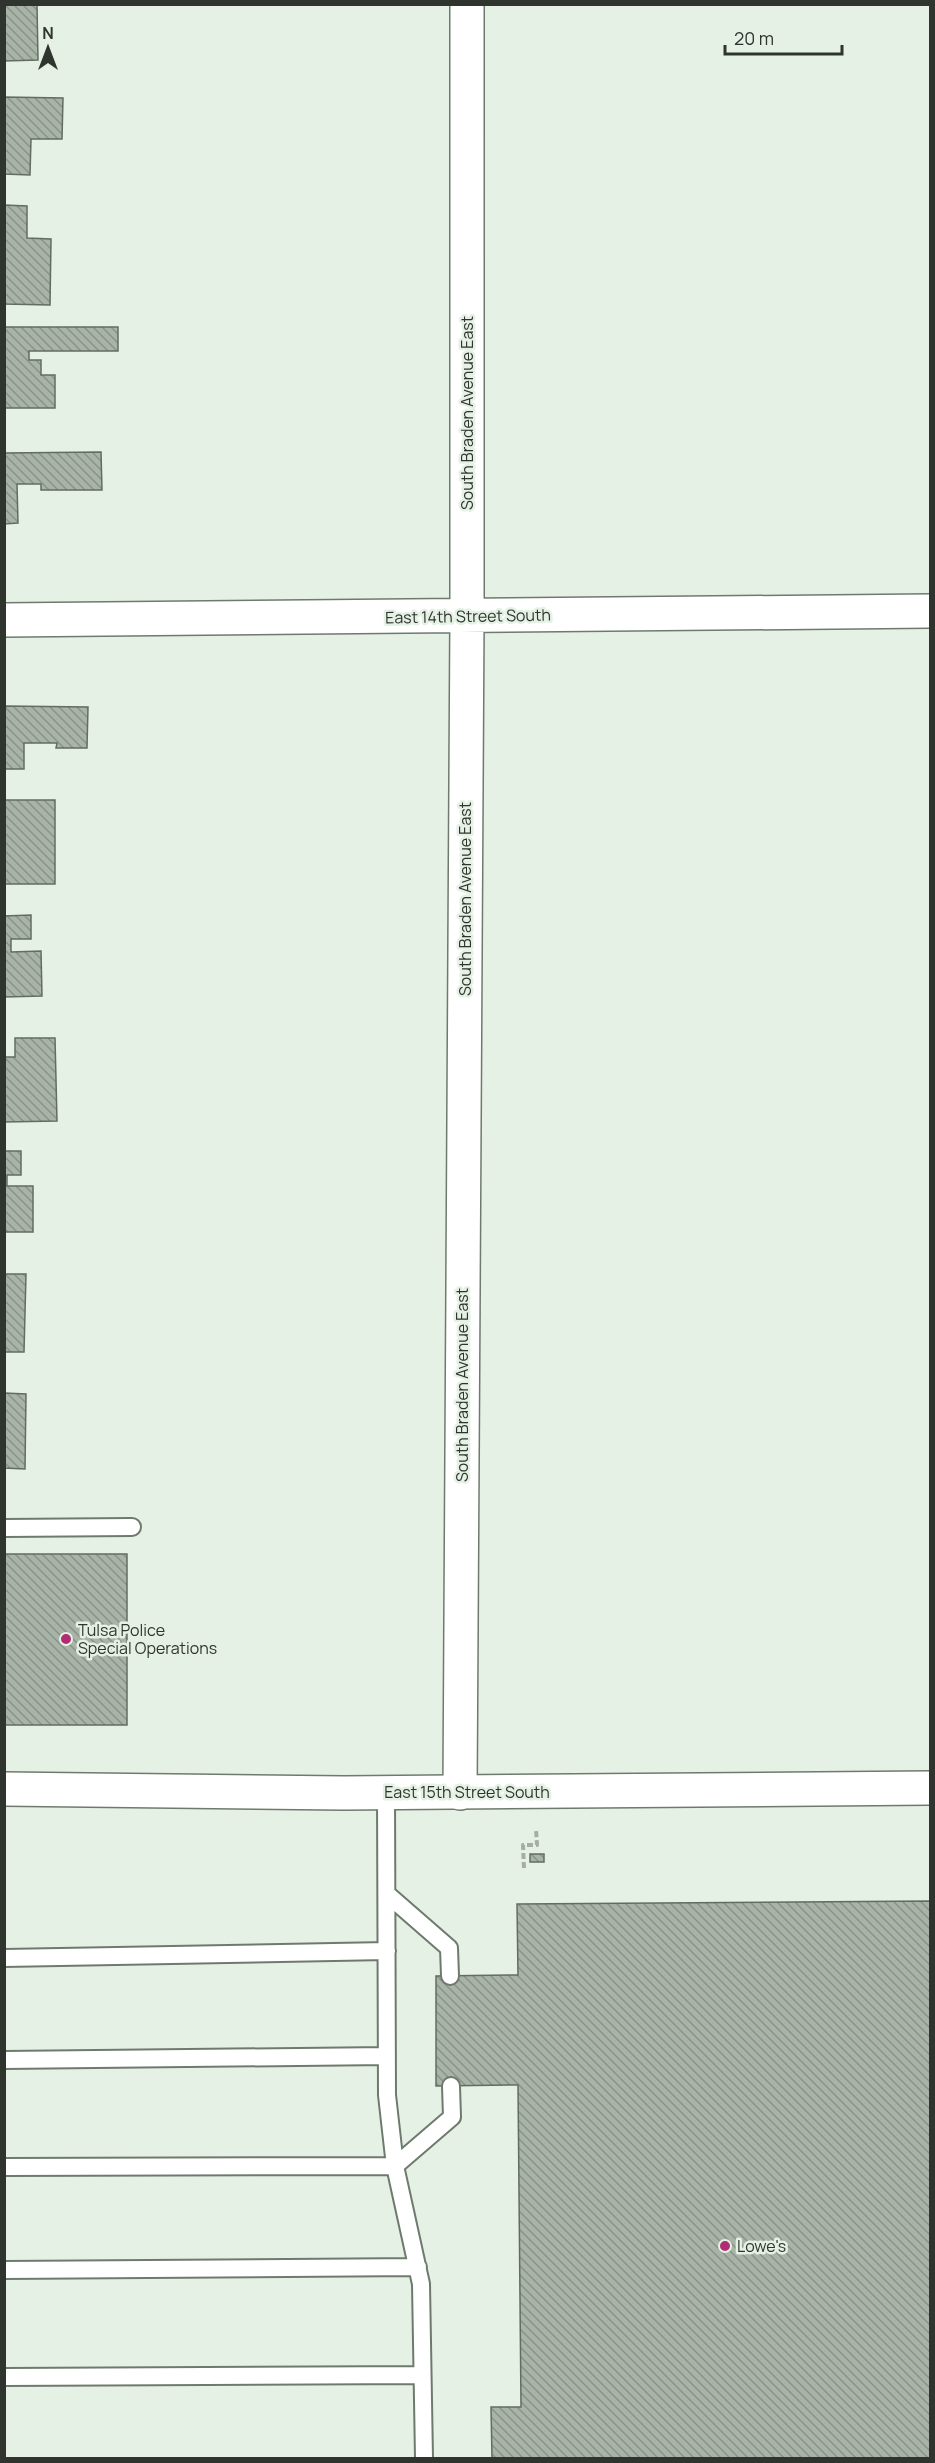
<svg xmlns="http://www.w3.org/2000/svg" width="935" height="2463" font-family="Manrope,sans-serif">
	<defs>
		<pattern id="building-back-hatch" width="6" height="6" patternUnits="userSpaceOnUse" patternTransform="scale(1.5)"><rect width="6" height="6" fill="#a8b4a7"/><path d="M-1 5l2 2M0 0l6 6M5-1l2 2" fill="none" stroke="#899388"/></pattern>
	</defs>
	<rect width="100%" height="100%" fill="#e5f1e4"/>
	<!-- building -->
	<path fill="url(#building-back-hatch)" stroke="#626d61" stroke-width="1.5" d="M 4,4 L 37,4 L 38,60 L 4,61 Z
		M 4,97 L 63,98 L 62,139 L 31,139 L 30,175 L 4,174 Z
		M 4,205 L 27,206 L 27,238 L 51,239 L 50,305 L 4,304 Z
		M 5,327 L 118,327 L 118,351 L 29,351 L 29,360 L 41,360 L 41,375 L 55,375 L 55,408 L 4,408 Z
		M 101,452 L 102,490 L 41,490 L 41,484 L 17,484 L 18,523 L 4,524 L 4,453 Z
		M 4,706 L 88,707 L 87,748 L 56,748 L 57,743 L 24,743 L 24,769 L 4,769 Z
		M 4,800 L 55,800 L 55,884 L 4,884 Z
		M 31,915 L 31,939 L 11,939 L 11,952 L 41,951 L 42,996 L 4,997 L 4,916 Z
		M 15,1038 L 55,1038 L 57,1121 L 4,1122 L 4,1057 L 15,1057 Z
		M 4,1151 L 21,1151 L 21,1175 L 7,1175 L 7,1186 L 33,1186 L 33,1232 L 4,1232 Z
		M 4,1274 L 26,1274 L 24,1352 L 4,1352 Z
		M 4,1393 L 26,1394 L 25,1469 L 4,1468 Z
		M 4,1554 L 127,1554 L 127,1725 L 4,1725 Z
		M 530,1854 L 544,1854 L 544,1862 L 530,1862 Z
		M 930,1901 L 930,2458 L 492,2458 L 491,2407 L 521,2407 L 518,2085 L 436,2086 L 436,1976 L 518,1975 L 517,1904 Z"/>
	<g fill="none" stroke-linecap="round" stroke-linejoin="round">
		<defs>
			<path id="service" d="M 4,1528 L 132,1527
				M 386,1793 L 387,2095 L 395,2166 L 421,2284 L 424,2458
				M 387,1894 L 449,1948 L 450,1976
				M 4,1958 L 387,1951
				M 4,2060 L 387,2056
				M 4,2167 L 395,2166 L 452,2117 L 451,2086
				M 4,2270 L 418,2267
				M 4,2377 L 422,2375"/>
			<path id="minor" d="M 4,620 L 930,611
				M 460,1793 L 467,616 L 467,4"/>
			<path id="secondary" d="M 4,1789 L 344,1793 L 930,1788"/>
		</defs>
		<!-- service casing -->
		<use href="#service" stroke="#6f7a6e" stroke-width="20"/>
		<!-- minor casing -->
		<use href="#minor" stroke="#6f7a6e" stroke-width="36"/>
		<!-- secondary casing -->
		<use href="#secondary" stroke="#6f7a6e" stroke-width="36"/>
		<!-- path -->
		<path stroke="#a5aea4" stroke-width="4" stroke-dasharray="6 3" stroke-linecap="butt" d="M 524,1868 L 523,1845 L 537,1845 L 536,1829"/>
		<!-- service -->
		<use href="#service" stroke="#fff" stroke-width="16"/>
		<!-- minor -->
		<use href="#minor" stroke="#fff" stroke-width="33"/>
		<!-- secondary -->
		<use href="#secondary" stroke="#fff" stroke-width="33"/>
	</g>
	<!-- markers -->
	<g fill="#b02c73" stroke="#e5f1e4" stroke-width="2">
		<circle cx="66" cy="1639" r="6"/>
		<circle cx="725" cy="2246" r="6"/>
	</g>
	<g text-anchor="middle" stroke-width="5" stroke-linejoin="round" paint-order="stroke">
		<!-- street labels -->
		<g font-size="16" fill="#30342f" stroke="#e5f1e4">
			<text transform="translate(467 413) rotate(-90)" y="6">South Braden Avenue East</text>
			<text transform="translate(468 616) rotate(-1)" y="6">East 14th Street South</text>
			<text transform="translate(465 899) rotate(-90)" y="6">South Braden Avenue East</text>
			<text transform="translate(462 1385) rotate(-90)" y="6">South Braden Avenue East</text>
			<text x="467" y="1798">East 15th Street South</text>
		</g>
		<!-- poi labels -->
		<g font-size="16" fill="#30342f" stroke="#e5f1e4" text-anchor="start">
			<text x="78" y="1636">Tulsa Police<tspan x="78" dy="18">Special Operations</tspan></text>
			<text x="737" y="2252">Lowe's</text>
		</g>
	</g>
	<!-- border -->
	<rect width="935" height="2463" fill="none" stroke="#30342f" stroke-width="12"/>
	<!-- north arrow -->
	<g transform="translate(48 48)" stroke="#e5f1e4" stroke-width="4.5" paint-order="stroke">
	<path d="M0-4.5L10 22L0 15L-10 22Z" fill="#30342f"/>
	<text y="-9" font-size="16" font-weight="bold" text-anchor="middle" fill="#30342f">N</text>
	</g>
	<!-- scale -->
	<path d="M725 45v9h117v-9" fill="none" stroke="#30342f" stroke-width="3"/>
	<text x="734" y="45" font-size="18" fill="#30342f" stroke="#e5f1e4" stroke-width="4.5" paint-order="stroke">20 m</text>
</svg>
